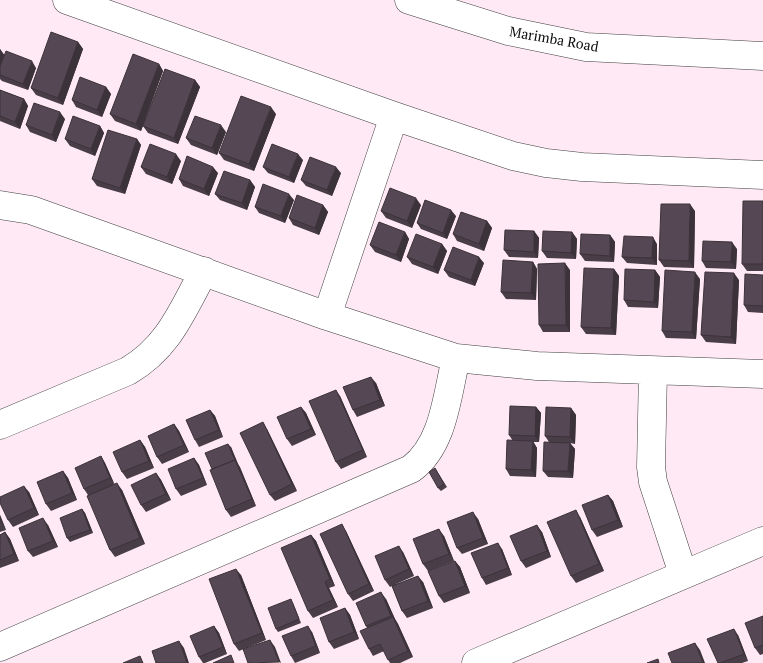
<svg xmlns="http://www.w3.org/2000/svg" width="763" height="663" font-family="'PT Serif',serif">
	<rect width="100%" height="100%" fill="#ffe9f4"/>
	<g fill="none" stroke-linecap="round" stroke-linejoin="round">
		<defs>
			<path id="minor" d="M 67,0 L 394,116 L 513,156 L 546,163 L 582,167 L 763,175
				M 409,0 L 508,31 L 586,47 L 763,56
				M 0,205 L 31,210 L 327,316 L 456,358 L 537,366 L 763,374
				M 327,316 L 394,116
				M 653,371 L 651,467 L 653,482 L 683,574
				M 0,425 L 128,371 C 169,347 182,311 204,271
				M 0,647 L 411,469 C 444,445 447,395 456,358
				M 476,663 L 763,541"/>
		</defs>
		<!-- minor casing -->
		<use href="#minor" stroke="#3e3e3e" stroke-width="29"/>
		<!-- minor -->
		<use href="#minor" stroke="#fff" stroke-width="28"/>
	</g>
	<!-- wall -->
	<path fill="#493d47" d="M 78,42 L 83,49 L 63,105 L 36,95 L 31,88 Z
		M 0,49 L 4,55 L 36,68 L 28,90 L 2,81 L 0,79 Z
		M 159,64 L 163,71 L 141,131 L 115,121 L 110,114 Z
		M 195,80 L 200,87 L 178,144 L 148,133 L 143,126 Z
		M 106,87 L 111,94 L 102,117 L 76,107 L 72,100 Z
		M 0,90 L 24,99 L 28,106 L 20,129 L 0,121 Z
		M 276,114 L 254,171 L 224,160 L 219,153 Z
		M 65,119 L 56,142 L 30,132 L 26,125 Z
		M 100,126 L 104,133 L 95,156 L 70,146 L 65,139 Z
		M 226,132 L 217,155 L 191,145 L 186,138 Z
		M 137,139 L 141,145 L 125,194 L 97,186 L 92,179 Z
		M 303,160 L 294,183 L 268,173 L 263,167 Z
		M 181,161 L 172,184 L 146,174 L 141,167 Z
		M 218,173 L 209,196 L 183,186 L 179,179 Z
		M 341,173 L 332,196 L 306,186 L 301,180 Z
		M 250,180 L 255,187 L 247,210 L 220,200 L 215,194 Z
		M 294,200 L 285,223 L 259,213 L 255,207 Z
		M 763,201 L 763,271 L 747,271 L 742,264 Z
		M 323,205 L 328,212 L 319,235 L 293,225 L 289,218 Z
		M 421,205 L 412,228 L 386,218 L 381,211 Z
		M 695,211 L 694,268 L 664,267 L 659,260 Z
		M 456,216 L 447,239 L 421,229 L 417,223 Z
		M 487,221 L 492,228 L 484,251 L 457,241 L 453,234 Z
		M 534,231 L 539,238 L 538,258 L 509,257 L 504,250 Z
		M 405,232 L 409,239 L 401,262 L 375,252 L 370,245 Z
		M 572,232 L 577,239 L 576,259 L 547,258 L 542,251 Z
		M 610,235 L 615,242 L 614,262 L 585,261 L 580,254 Z
		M 442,244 L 447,251 L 438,274 L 412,264 L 407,257 Z
		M 657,244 L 657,265 L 627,263 L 622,257 Z
		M 737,249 L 736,269 L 706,268 L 702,261 Z
		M 533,262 L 537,269 L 536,300 L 506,299 L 501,292 Z
		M 484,263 L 475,286 L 449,277 L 444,270 Z
		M 614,269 L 619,276 L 616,335 L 586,334 L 581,327 Z
		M 570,270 L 570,332 L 543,332 L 539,325 Z
		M 655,270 L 660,277 L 658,308 L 628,307 L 624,300 Z
		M 763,275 L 763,313 L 748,312 L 744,305 Z
		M 700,279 L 696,339 L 666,338 L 662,331 Z
		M 739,280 L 736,344 L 706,342 L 701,335 Z
		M 376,383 L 385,406 L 357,417 L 353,410 Z
		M 340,396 L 367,457 L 341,469 L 336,462 Z
		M 301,407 L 306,413 L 316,435 L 292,446 L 287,439 Z
		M 536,407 L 541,413 L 539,442 L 533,442 L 537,448 L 536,477 L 510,476 L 506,469 L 513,441 L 509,435 Z
		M 571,408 L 576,415 L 575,444 L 570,443 L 575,449 L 573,478 L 548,477 L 543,471 L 549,442 L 545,436 Z
		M 210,410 L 215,416 L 223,437 L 199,447 L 195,440 Z
		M 174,424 L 179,431 L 189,452 L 162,464 L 157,457 Z
		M 267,429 L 297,491 L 275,501 L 270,495 Z
		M 140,440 L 145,447 L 154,468 L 127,479 L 122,472 Z
		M 231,447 L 256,506 L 231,517 L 226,510 L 212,469 Z
		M 101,456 L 105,463 L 114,484 L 122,490 L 145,544 L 115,557 L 110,550 L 88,495 L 84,489 Z
		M 194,458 L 199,465 L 207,485 L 181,496 L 176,489 Z
		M 435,468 L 447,487 L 441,491 L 438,488 Z
		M 63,471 L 68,478 L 77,500 L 51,511 L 46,504 Z
		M 156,473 L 161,480 L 171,500 L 146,512 L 141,505 Z
		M 29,492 L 39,515 L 13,527 L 8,520 Z
		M 608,495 L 613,501 L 623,527 L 597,537 L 592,530 Z
		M 82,509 L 85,513 L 93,533 L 70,542 L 67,538 Z
		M 0,515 L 6,530 L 0,532 Z
		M 580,517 L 604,571 L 576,583 L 571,576 Z
		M 478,519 L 488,544 L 462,554 L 457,548 Z
		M 48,525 L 58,547 L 33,557 L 28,551 Z
		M 346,531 L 374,591 L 353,601 L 348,594 Z
		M 5,532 L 10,539 L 19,561 L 0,568 L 0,535 Z
		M 542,532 L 551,557 L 526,568 L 521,561 Z
		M 311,535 L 316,541 L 335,586 L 329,588 L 338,607 L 313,618 L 308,611 Z
		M 444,536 L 454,561 L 428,571 L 423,564 Z
		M 502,549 L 512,575 L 486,585 L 482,578 Z
		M 403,552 L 414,576 L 396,584 L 423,582 L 433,608 L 407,618 L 402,611 L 392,586 L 390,587 L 385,580 Z
		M 455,561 L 460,567 L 470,593 L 444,603 L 439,596 Z
		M 241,575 L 266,640 L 239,651 L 234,644 Z
		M 386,599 L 395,619 L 398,624 L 413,657 L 400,663 L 390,663 L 384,651 L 373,656 L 369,649 L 367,628 L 366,626 Z
		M 293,603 L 301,623 L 278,632 L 276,629 Z
		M 345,608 L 350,615 L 359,639 L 334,649 L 329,642 Z
		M 763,616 L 763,654 L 760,655 L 755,648 Z
		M 214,626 L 219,633 L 227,654 L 205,663 L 203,663 L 199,657 Z
		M 312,632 L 320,653 L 295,663 L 291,656 Z
		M 738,635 L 748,661 L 742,663 L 718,663 Z"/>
	<!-- shaded-wall -->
	<path fill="#3c323a" d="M 78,42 L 83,49 L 63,105 L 58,98 Z
		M 0,49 L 5,56 L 0,72 Z
		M 32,61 L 36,68 L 28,90 L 23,84 Z
		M 159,64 L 163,71 L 141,131 L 136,124 Z
		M 195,80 L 200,87 L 178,144 L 174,138 Z
		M 106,87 L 111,94 L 102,117 L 97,110 Z
		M 24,99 L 28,106 L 20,129 L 15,122 Z
		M 271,107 L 276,114 L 254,171 L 249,164 Z
		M 60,112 L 65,119 L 56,142 L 52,135 Z
		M 221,125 L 226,132 L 217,155 L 212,148 Z
		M 100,126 L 104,133 L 95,156 L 91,149 Z
		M 137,139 L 141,145 L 125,194 L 120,188 Z
		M 176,154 L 181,161 L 172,184 L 167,177 Z
		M 298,154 L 303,160 L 294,183 L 289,177 Z
		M 213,167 L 218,173 L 209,196 L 204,189 Z
		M 336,167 L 341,173 L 332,196 L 327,190 Z
		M 250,180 L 255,187 L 247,210 L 242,203 Z
		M 289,194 L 294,200 L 285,223 L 281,216 Z
		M 416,198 L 421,205 L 412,228 L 407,221 Z
		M 690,204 L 695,211 L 694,268 L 689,261 Z
		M 323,205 L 328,212 L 319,235 L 315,228 Z
		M 451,210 L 456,216 L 447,239 L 443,233 Z
		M 487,221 L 492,228 L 484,251 L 479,244 Z
		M 534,231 L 539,238 L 538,258 L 534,252 Z
		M 405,232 L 409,239 L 401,262 L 396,255 Z
		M 572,232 L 577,239 L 576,259 L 571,253 Z
		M 610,235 L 615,242 L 614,262 L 610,256 Z
		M 653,237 L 657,244 L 657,265 L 652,258 Z
		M 732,242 L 737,249 L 736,269 L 731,262 Z
		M 442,244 L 447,251 L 438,274 L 433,267 Z
		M 479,257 L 484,263 L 475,286 L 471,280 Z
		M 533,262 L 537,269 L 536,300 L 531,293 Z
		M 565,263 L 570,270 L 570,332 L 566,325 Z
		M 614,269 L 619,276 L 616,335 L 611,328 Z
		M 655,270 L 660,277 L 658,308 L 654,302 Z
		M 695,272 L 700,279 L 696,339 L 692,332 Z
		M 734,273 L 739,280 L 736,344 L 731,337 Z
		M 371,377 L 376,383 L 385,406 L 380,400 Z
		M 336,390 L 340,396 L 367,457 L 363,450 Z
		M 301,407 L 306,413 L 316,435 L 311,429 Z
		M 536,407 L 541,413 L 539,442 L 535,436 Z
		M 571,408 L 576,415 L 575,444 L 570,437 Z
		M 210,410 L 215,416 L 223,437 L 219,430 Z
		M 263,422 L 267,429 L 297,491 L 292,484 Z
		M 174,424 L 179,431 L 189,452 L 184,445 Z
		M 140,440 L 145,447 L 154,468 L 149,461 Z
		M 533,441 L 537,448 L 536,477 L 531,470 Z
		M 570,443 L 575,449 L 573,478 L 568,471 Z
		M 228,444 L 231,447 L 237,463 L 240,467 L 256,506 L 252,499 Z
		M 101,456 L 105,463 L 115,485 L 110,478 Z
		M 194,458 L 199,465 L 207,485 L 203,478 Z
		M 63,471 L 68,478 L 77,500 L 72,493 Z
		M 156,473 L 161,480 L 171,500 L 166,494 Z
		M 117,483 L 122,490 L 145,544 L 140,538 Z
		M 24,486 L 29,492 L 39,515 L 34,508 Z
		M 608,495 L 613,501 L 623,527 L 618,520 Z
		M 82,509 L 85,513 L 93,533 L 90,530 Z
		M 576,510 L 580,517 L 604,571 L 599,564 Z
		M 473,512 L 478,519 L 488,544 L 483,538 Z
		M 0,515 L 6,530 L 0,520 Z
		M 43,518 L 48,525 L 58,547 L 53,541 Z
		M 342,524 L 346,531 L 374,591 L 369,584 Z
		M 537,525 L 542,532 L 551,557 L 547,551 Z
		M 439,529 L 444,536 L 454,561 L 449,554 Z
		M 5,532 L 10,539 L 19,561 L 14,554 Z
		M 311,535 L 316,541 L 335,586 L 330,579 Z
		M 498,543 L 502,549 L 512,575 L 508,568 Z
		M 399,546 L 403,552 L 414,576 L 409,569 Z
		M 455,561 L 460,567 L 470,593 L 465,586 Z
		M 236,569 L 241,575 L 266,640 L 262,633 Z
		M 418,576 L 423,582 L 433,608 L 428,601 Z
		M 325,582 L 329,588 L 338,607 L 333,600 Z
		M 381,592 L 386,599 L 395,619 L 398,624 L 413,657 L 408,651 L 394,620 L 391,616 Z
		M 345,608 L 350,615 L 359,639 L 354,632 Z
		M 214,626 L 219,633 L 227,654 L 223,647 Z
		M 308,626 L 312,632 L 320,653 L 316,646 Z
		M 734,629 L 738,635 L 748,661 L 744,654 Z
		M 270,640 L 275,647 L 281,663 L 279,662 Z
		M 179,641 L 184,648 L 189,663 L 187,663 Z
		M 695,643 L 700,650 L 705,663 L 703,663 Z"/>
	<!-- building -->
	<path fill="#554753" stroke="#3c323a" d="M 51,32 L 78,42 L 58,98 L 31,88 Z
		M 6,51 L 32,61 L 23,84 L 0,75 L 0,66 Z
		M 133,54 L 159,64 L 136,124 L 110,114 Z
		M 165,69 L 195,80 L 174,138 L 143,126 Z
		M 80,77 L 106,87 L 97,110 L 72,100 Z
		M 0,90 L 24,99 L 15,122 L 0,116 Z
		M 241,96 L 271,107 L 249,164 L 219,153 Z
		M 34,103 L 60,112 L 52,135 L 26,125 Z
		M 73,116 L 100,126 L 91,149 L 65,139 Z
		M 195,116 L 221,125 L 212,148 L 186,138 Z
		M 108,130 L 137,139 L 120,188 L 92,179 Z
		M 150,144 L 176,154 L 167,177 L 141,167 Z
		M 272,144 L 298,154 L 289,177 L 263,167 Z
		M 187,156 L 213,167 L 204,189 L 179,179 Z
		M 310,157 L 336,167 L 327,190 L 301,180 Z
		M 224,171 L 250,180 L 242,203 L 215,194 Z
		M 263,184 L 289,194 L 281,216 L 255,207 Z
		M 390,188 L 416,198 L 407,221 L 381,211 Z
		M 297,195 L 323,205 L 315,228 L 289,218 Z
		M 425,200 L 451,210 L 443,233 L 417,223 Z
		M 743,201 L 763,201 L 763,264 L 742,264 Z
		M 661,204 L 690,204 L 689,261 L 659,260 Z
		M 461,212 L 487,221 L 479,244 L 453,234 Z
		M 379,222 L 405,232 L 396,255 L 370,245 Z
		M 505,230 L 534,231 L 534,252 L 504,250 Z
		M 543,231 L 572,232 L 571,253 L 542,251 Z
		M 416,234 L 442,244 L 433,267 L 407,257 Z
		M 581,234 L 610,235 L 610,256 L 580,254 Z
		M 624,236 L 653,237 L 652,258 L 622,257 Z
		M 703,241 L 732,242 L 731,262 L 702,261 Z
		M 453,247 L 479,257 L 471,280 L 444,270 Z
		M 503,260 L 533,262 L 531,293 L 501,292 Z
		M 565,263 L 566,325 L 539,325 L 538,264 Z
		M 584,268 L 614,269 L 611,328 L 581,327 Z
		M 625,269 L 655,270 L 654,302 L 624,300 Z
		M 665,270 L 695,272 L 692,332 L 662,331 Z
		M 705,272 L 734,273 L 731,337 L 701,335 Z
		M 745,274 L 763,275 L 763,306 L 744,305 Z
		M 371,377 L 380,400 L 353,410 L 343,387 Z
		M 336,390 L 363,450 L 336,462 L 309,401 Z
		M 510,406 L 536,407 L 535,436 L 509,435 Z
		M 301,407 L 311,429 L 287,439 L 277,417 Z
		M 546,407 L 571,408 L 570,437 L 545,436 Z
		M 210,410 L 219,430 L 195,440 L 186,420 Z
		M 263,422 L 292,484 L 270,495 L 240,433 Z
		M 174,424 L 184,445 L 157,457 L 148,436 Z
		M 140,440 L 149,461 L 122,472 L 113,452 Z
		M 507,440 L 533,441 L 531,470 L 506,469 Z
		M 544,442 L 570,443 L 568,471 L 543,471 Z
		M 228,444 L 235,460 L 212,469 L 205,453 Z
		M 101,456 L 110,478 L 84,489 L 75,468 Z
		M 194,458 L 203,478 L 176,489 L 168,469 Z
		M 235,460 L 252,499 L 226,510 L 210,470 Z
		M 435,468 L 444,484 L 438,488 L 429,472 Z
		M 63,471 L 72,493 L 46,504 L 37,482 Z
		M 156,473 L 166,494 L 141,505 L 131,485 Z
		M 117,483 L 140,538 L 110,550 L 87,496 Z
		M 24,486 L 34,508 L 8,520 L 0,503 L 0,497 Z
		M 608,495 L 618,520 L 592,530 L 582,505 Z
		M 82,509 L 90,530 L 67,538 L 60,518 Z
		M 576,510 L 599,564 L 571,576 L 547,522 Z
		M 473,512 L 483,538 L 457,548 L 447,522 Z
		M 43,518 L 53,541 L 28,551 L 19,528 Z
		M 342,524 L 369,584 L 348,594 L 320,534 Z
		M 537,525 L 547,551 L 521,561 L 510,536 Z
		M 439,529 L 449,554 L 423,564 L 413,539 Z
		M 5,532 L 14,554 L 0,560 L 0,535 Z
		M 311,535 L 330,579 L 325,582 L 333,600 L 308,611 L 281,548 Z
		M 498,543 L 508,568 L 482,578 L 471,553 Z
		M 399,546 L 409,569 L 385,580 L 375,556 Z
		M 455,561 L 465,586 L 439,596 L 428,571 Z
		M 236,569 L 262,633 L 234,644 L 209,579 Z
		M 418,576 L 428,601 L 402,611 L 392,586 Z
		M 381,592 L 391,616 L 366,626 L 356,603 Z
		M 291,599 L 299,619 L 276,629 L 268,608 Z
		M 345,608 L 354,632 L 329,642 L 320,618 Z
		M 763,616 L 763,645 L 755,648 L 745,623 Z
		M 393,617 L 408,651 L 388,660 L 380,644 L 369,649 L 360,631 Z
		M 214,626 L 223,647 L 199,657 L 190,636 Z
		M 308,626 L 316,646 L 291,656 L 282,636 Z
		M 734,629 L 744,654 L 720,663 L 718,663 L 707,639 Z
		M 270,640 L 279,662 L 248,663 L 243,649 Z
		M 179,641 L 187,663 L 156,663 L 152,651 Z
		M 695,643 L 703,663 L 672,663 L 668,653 Z
		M 231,655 L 234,663 L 213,663 Z
		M 140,656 L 143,663 L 123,663 Z
		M 658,659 L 659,663 L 647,663 Z"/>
	<g text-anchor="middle" stroke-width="5" stroke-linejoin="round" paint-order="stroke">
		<!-- street labels -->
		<g font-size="14" fill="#0b0b0b" stroke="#fff">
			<text transform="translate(554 39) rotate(10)" y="5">Marimba Road</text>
		</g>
	</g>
</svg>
